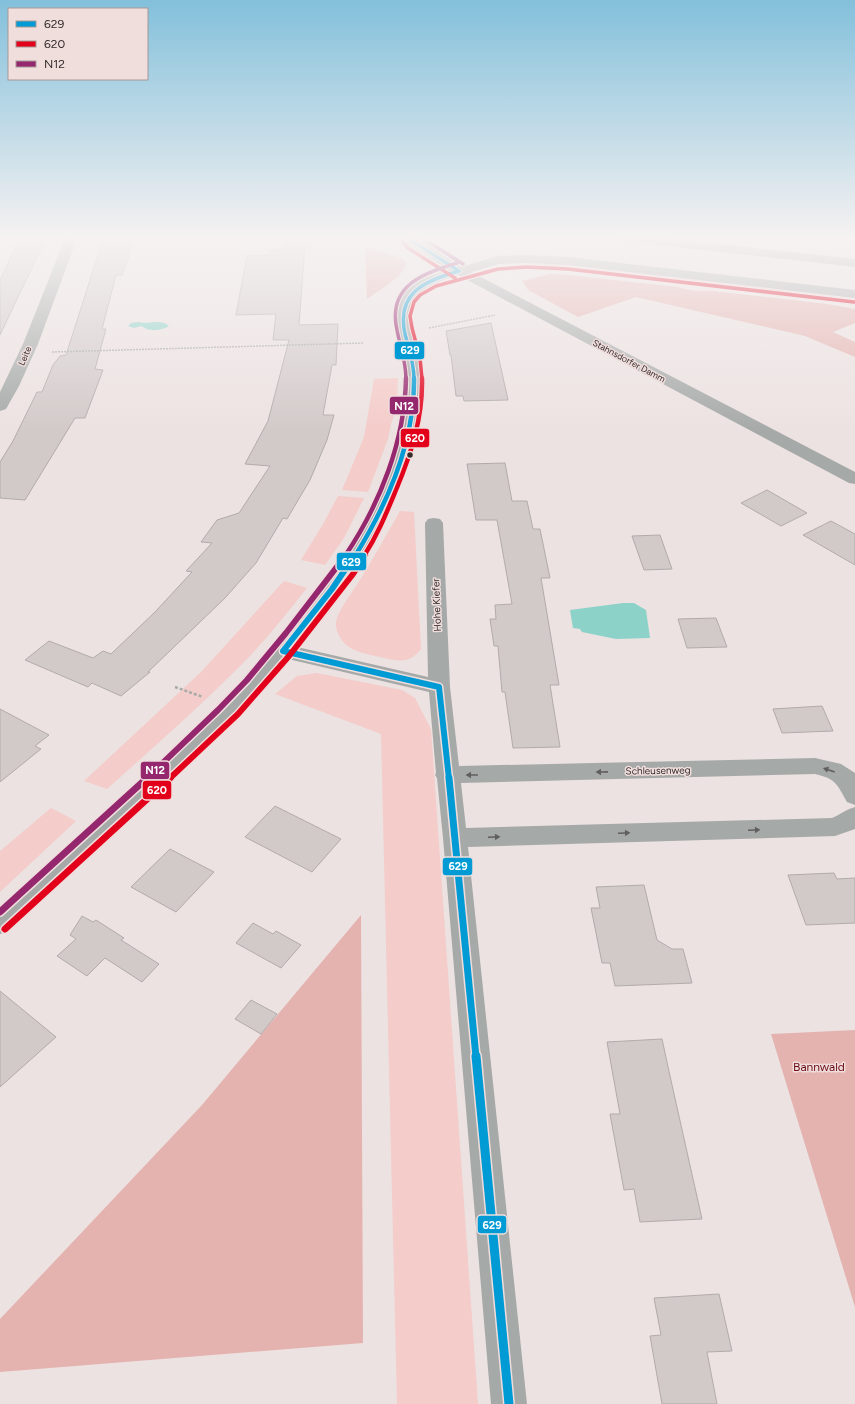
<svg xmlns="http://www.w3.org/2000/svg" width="855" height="1404" font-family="Figtree,sans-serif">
	<rect width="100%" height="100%" fill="#ece2e1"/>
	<!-- green -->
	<path fill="#f4ccc9" d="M 523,264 L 562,264 L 589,267 L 855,299 L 855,302 L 576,269 L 558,268 L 507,270 Z
		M 398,378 L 397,406 L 391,424 L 388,439 L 368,492 L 342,490 L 364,437 L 374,379 Z
		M 338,496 L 364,498 L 344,538 L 325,565 L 301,560 L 323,524 Z
		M 400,511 L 414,512 L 421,649 C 409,665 397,661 380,657 C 361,653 341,650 336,627 C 335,623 337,617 339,613 C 345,601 353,591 360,580 C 374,557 387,534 400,511 Z
		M 284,581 L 307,588 C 288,612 269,636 248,658 C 203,704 155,746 107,789 L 84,781 L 200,673 Z
		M 317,673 L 402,690 L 415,698 L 431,729 L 478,1404 L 397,1404 L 381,734 L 275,694 L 297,676 Z
		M 51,808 L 76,821 L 0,892 L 0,851 Z"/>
	<!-- forest -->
	<path fill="#e4b3b0" d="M 365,247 L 395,256 L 407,262 C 404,277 379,290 367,299 Z
		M 550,274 L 569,275 L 678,287 C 690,291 701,292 713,291 L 827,304 L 855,309 L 855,323 L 833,332 L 855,342 L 855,357 L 805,336 L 636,297 L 578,317 L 528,290 L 522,281 Z
		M 361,915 L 363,1343 L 0,1372 L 0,1319 L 202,1105 Z
		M 855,1030 L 855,1307 L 771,1034 Z"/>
	<!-- water -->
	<path fill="#8cd2c8" d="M 138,322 C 148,325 160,318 169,326 C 162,331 147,332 142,326 L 134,328 L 128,326 L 131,323 Z
		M 623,603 L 634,603 L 646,610 L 650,638 L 616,639 L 582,632 L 580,629 L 573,628 L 570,610 Z"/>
	<!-- building -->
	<path fill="#d2cac9" stroke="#b2abab" d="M 21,236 L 47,236 L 0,335 L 0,280 Z
		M 104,236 L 134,236 L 127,263 L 126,263 L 122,275 L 116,275 L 102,329 L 106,329 L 95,369 L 103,370 L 85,418 L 75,418 L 25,500 L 0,498 L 0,462 L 13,441 L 37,392 L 42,392 L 53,365 L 60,356 L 66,355 Z
		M 284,243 L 305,245 L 299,325 L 338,324 L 336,365 L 332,365 L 323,415 L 334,415 L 327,440 L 310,480 L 287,519 L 283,518 L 256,563 L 225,598 L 148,672 L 150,672 L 121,696 L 92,683 L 88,687 L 25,660 L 49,641 L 93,658 L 103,651 L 111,654 L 155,612 L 192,572 L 186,571 L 212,543 L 201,542 L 217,520 L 239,513 L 270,466 L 245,464 L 268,421 L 289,340 L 273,340 L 276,314 L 236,315 L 247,256 L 270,255 L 271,250 L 284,250 Z
		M 491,323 L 508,400 L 464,401 L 463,396 L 456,396 L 451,355 L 450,355 L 446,331 Z
		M 505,463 L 512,501 L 527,501 L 533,529 L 540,529 L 550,578 L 541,578 L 559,685 L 550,685 L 560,747 L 513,748 L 505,692 L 502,692 L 498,646 L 494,646 L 490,619 L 496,619 L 495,605 L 512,604 L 497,520 L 476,520 L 467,464 Z
		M 767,490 L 807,513 L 781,526 L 741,503 Z
		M 831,521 L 855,534 L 855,565 L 803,535 Z
		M 660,535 L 672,569 L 644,570 L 632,536 Z
		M 716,618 L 727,647 L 687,648 L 678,619 Z
		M 822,706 L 833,731 L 782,733 L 773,709 Z
		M 0,709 L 49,735 L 35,746 L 41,749 L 0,782 Z
		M 275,806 L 341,839 L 312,872 L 245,837 Z
		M 170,849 L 214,872 L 176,912 L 131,887 Z
		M 834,873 L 837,879 L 855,878 L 855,923 L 806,925 L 788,875 Z
		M 644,885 L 657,940 L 672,949 L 683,949 L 692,983 L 615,986 L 610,963 L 602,963 L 591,908 L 600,908 L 596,887 Z
		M 82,916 L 93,922 L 96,920 L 124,938 L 121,940 L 159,964 L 142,982 L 105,958 L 87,976 L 57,956 L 76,939 L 70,935 Z
		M 253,923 L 273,934 L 276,931 L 301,945 L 281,968 L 236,943 Z
		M 0,991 L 56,1037 L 0,1087 Z
		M 251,1000 L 277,1014 L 261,1034 L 235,1019 Z
		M 662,1039 L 670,1076 L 702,1219 L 640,1222 L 634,1189 L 624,1190 L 610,1114 L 620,1114 L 607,1042 Z
		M 719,1294 L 732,1351 L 707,1352 L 717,1404 L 662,1404 L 650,1336 L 661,1335 L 654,1298 Z"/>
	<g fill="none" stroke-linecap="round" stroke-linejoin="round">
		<!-- path-far1 -->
		<path stroke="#a9abaa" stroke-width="1.5" stroke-dasharray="2 1" stroke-linecap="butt" d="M 429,328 L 495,315
			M 52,352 L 364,343"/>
		<!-- path -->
		<path stroke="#a9abaa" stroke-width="2.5" stroke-dasharray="3 2" stroke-linecap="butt" d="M 175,687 L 203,697"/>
		<!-- minor -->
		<path fill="#a5a9a8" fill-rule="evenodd" d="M 66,236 L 78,236 L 38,344 L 19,386 L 6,409 L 0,411 L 0,392 L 23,344 Z
			M 402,236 L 414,236 L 461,267 L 498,256 L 526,255 L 569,257 L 855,290 L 855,298 L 569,265 L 526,263 L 499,264 L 471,272 L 855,472 L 855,484 L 849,483 L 458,275 C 429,284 404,293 411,329 C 414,339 417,348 419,358 C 423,378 422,401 419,421 C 415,445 407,465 398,487 C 392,501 388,516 381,529 C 357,572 326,609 297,647 L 428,677 L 425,523 L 428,519 L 434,518 L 440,519 L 443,523 L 450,687 L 459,766 L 815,758 L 841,764 L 855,773 L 855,805 L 847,802 C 837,785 837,779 815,774 L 461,783 L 466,828 L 832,818 C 841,814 847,809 855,807 L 855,829 L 835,836 L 468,847 L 527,1404 L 491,1404 L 443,838 L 437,778 L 435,775 L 436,773 L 429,692 L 288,659 L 240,713 L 158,792 L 9,931 L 0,934 L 0,907 C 104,813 214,723 302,613 C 324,586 346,559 362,529 C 368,518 372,506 377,495 C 394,456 407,423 406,380 C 406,371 406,363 404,355 C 401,339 391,319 399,302 C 408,282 429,276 449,270 L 408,244 Z
			M 607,236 L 645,236 L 855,259 L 855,267 L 613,240 L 609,239 Z"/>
		<defs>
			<path id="bus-1-far4" d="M 408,236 L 412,241 L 459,271
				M 414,379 C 414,363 409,349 405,334 C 396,292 425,281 459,271"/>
			<path id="bus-1-far3" d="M 355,556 C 388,503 415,442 414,378"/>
			<path id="bus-1-far2" d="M 283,651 L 332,589 L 355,555
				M 283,651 L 439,687
				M 439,687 L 449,779"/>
			<path id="bus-1-far1" d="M 449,778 L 476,1057"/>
			<path id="bus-1" d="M 476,1056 L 509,1404"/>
			<path id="bus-2-far3" d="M 402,241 L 408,248 L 455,278
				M 422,379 L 420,358 L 412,328 L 410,316 L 414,302 L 420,295 L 436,286 L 498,269 L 527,267 L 568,269 L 854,302"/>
			<path id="bus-2-far2" d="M 364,556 C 378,534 386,514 396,490 C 411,454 423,418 422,378"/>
			<path id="bus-2-far1" d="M 169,779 L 238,714 L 289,656 L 353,574 L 365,555"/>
			<path id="bus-2" d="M 5,929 L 170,778"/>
			<path id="bus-3-far3" d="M 419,236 L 463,264
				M 406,379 C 406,361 400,346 397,330 C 387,286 423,273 457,263"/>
			<path id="bus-3-far2" d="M 345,556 C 380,504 405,441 406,378"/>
			<path id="bus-3-far1" d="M 146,779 L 218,710 L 247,680 L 286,633 L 346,555"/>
			<path id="bus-3" d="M 0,912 L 147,778"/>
		</defs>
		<!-- bus-1-far4 casing -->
		<use href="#bus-1-far4" stroke="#f0dedd" stroke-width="5.5"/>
		<!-- bus-1-far3 casing -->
		<use href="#bus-1-far3" stroke="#f0dedd" stroke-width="7"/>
		<!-- bus-1-far2 casing -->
		<use href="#bus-1-far2" stroke="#f0dedd" stroke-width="9"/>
		<!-- bus-1-far1 casing -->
		<use href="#bus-1-far1" stroke="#f0dedd" stroke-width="10"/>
		<!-- bus-1 casing -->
		<use href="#bus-1" stroke="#f0dedd" stroke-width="12"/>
		<!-- bus-2-far3 casing -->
		<use href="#bus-2-far3" stroke="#f0dedd" stroke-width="5.5"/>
		<!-- bus-2-far2 casing -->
		<use href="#bus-2-far2" stroke="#f0dedd" stroke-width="7"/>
		<!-- bus-2-far1 casing -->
		<use href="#bus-2-far1" stroke="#f0dedd" stroke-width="9"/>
		<!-- bus-2 casing -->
		<use href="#bus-2" stroke="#f0dedd" stroke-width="10"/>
		<!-- bus-3-far3 casing -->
		<use href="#bus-3-far3" stroke="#f0dedd" stroke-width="5.5"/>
		<!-- bus-3-far2 casing -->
		<use href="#bus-3-far2" stroke="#f0dedd" stroke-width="7"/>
		<!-- bus-3-far1 casing -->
		<use href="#bus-3-far1" stroke="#f0dedd" stroke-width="9"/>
		<!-- bus-3 casing -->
		<use href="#bus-3" stroke="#f0dedd" stroke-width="10"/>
		<!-- bus-1-far4 -->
		<use href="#bus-1-far4" stroke="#009bd5" stroke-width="3.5"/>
		<!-- bus-1-far3 -->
		<use href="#bus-1-far3" stroke="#009bd5" stroke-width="4.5"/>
		<!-- bus-1-far2 -->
		<use href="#bus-1-far2" stroke="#009bd5" stroke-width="6"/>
		<!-- bus-1-far1 -->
		<use href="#bus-1-far1" stroke="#009bd5" stroke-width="7"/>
		<!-- bus-1 -->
		<use href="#bus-1" stroke="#009bd5" stroke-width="9"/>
		<!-- bus-2-far3 -->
		<use href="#bus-2-far3" stroke="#e2001a" stroke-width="3.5"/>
		<!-- bus-2-far2 -->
		<use href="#bus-2-far2" stroke="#e2001a" stroke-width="4.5"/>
		<!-- bus-2-far1 -->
		<use href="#bus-2-far1" stroke="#e2001a" stroke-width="6"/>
		<!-- bus-2 -->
		<use href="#bus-2" stroke="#e2001a" stroke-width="7"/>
		<!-- bus-3-far3 -->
		<use href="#bus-3-far3" stroke="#95276e" stroke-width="3.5"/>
		<!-- bus-3-far2 -->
		<use href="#bus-3-far2" stroke="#95276e" stroke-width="4.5"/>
		<!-- bus-3-far1 -->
		<use href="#bus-3-far1" stroke="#95276e" stroke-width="6"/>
		<!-- bus-3 -->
		<use href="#bus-3" stroke="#95276e" stroke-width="7"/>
	</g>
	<!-- one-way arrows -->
	<defs><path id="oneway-solid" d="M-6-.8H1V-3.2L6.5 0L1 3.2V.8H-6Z"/></defs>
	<g fill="#615f5e">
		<use href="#oneway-solid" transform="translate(829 770) rotate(-161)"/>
		<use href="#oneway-solid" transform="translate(602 772) rotate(179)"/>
		<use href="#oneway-solid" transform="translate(472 775) rotate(180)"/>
		<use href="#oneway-solid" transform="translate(754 830) rotate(-2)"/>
		<use href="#oneway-solid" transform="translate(624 833) rotate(-2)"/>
		<use href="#oneway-solid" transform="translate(494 837) rotate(-2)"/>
	</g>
	<!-- sky -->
	<linearGradient id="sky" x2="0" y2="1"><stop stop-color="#83c0db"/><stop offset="0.55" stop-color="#f6f2f2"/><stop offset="1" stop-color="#f6f2f2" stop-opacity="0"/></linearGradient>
	<rect width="855" height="432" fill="url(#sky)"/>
	<!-- markers -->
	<circle fill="#342d2c" stroke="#f0dedd" stroke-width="1.5" cx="410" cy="455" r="3.5"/>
	<g text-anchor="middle" stroke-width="3" stroke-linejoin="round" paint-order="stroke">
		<!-- far-street labels -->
		<g font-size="9" fill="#342d2c" stroke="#f0dedd">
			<text transform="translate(25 356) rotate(-67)" y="3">Leite</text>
			<text transform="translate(629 361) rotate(28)" y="3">Stahnsdorfer Damm</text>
		</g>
		<!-- street labels -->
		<g font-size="10" fill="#342d2c" stroke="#f0dedd">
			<text transform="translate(436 605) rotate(-92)" y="4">Hohe Kiefer</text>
			<text transform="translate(658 770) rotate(-1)" y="4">Schleusenweg</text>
		</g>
		<!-- near-park labels -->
		<g font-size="12" fill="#6b0a14" stroke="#f0dedd">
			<text x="819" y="1071">Bannwald</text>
		</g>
	</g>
	<g stroke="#f0dedd" stroke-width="1.5">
		<rect x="394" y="341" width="31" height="19" rx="4" fill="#009bd5"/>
		<rect x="389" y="396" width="30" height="19" rx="4" fill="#95276e"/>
		<rect x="400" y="428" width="30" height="20" rx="4" fill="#e2001a"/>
		<rect x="336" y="552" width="31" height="19" rx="4" fill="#009bd5"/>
		<rect x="140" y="761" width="30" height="19" rx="4" fill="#95276e"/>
		<rect x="142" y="780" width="30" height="20" rx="4" fill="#e2001a"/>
		<rect x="442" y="857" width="31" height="19" rx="4" fill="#009bd5"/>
		<rect x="477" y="1215" width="30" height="19" rx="4" fill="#009bd5"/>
	</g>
	<g font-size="11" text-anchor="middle" font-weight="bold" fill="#fff">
		<text x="410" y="354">629</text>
		<text x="404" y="410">N12</text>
		<text x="415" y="442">620</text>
		<text x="351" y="566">629</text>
		<text x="155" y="774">N12</text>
		<text x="157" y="794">620</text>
		<text x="458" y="870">629</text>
		<text x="492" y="1229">629</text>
	</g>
	<!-- legend -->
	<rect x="8" y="8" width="140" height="72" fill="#f0dedd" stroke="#a59796"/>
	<rect x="16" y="21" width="20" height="6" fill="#009bd5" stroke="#a59796"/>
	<text x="44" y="28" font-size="12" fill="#342d2c">629</text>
	<rect x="16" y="41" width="20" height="6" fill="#e2001a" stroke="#a59796"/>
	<text x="44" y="48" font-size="12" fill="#342d2c">620</text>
	<rect x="16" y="61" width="20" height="6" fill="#95276e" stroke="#a59796"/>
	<text x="44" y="68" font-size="12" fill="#342d2c">N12</text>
</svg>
